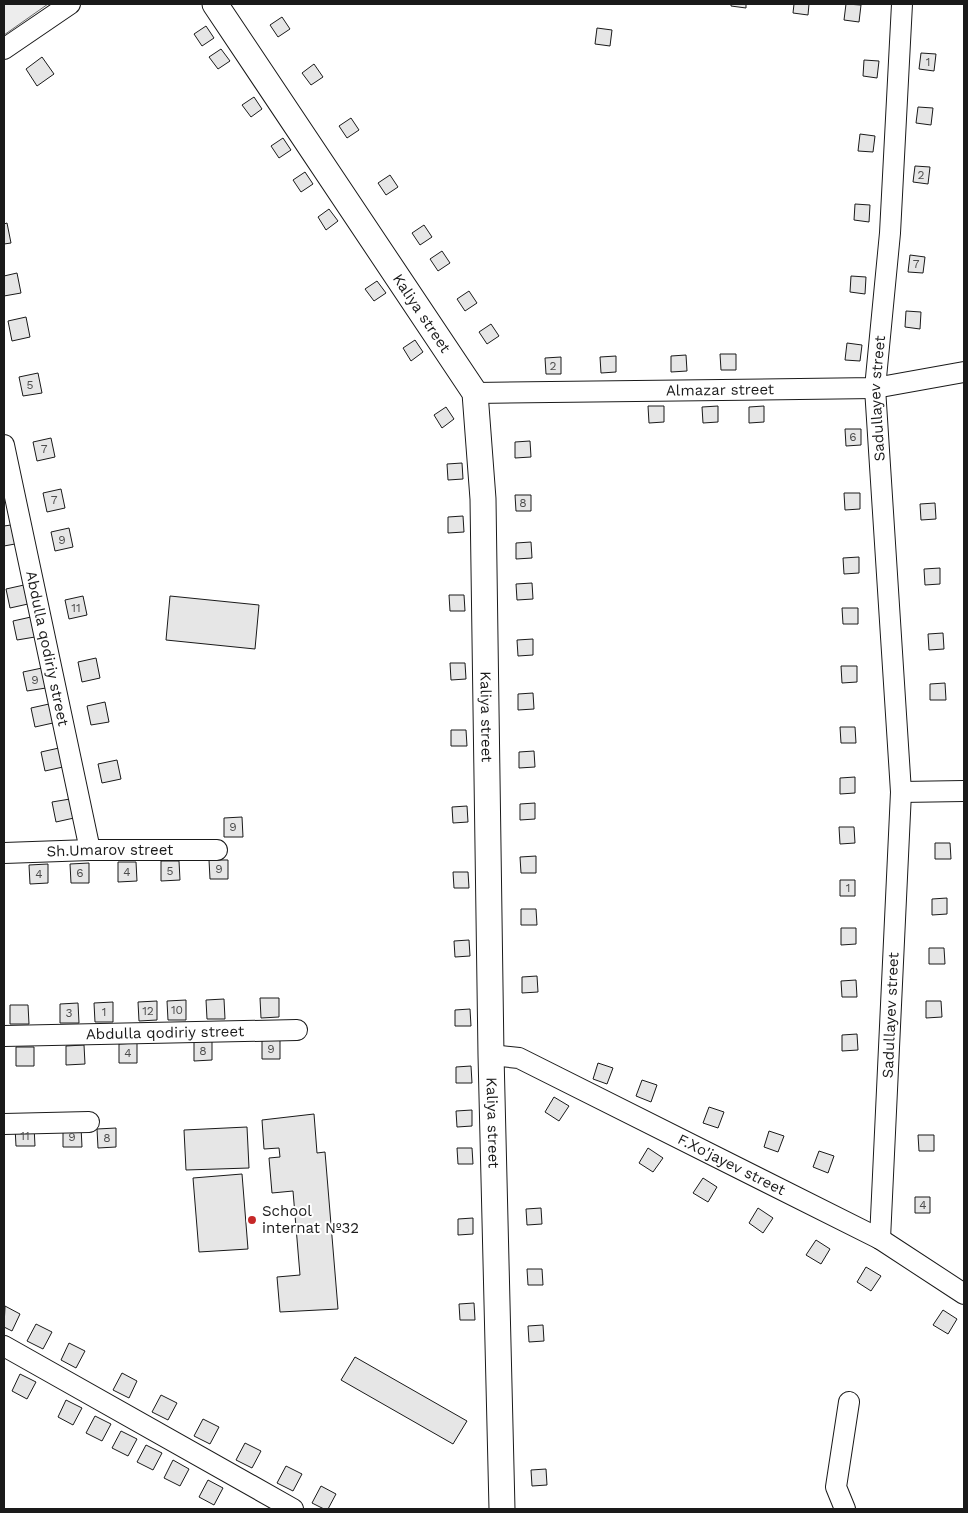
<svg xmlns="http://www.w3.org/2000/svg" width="968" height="1513" font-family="'Work Sans',sans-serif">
	<rect width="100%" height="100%" fill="#fff"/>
	<!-- built -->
	<path fill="#ededed" stroke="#6a6a6a" d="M 4,4 L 48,4 L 4,35 Z"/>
	<!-- building -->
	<path fill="#e6e6e6" stroke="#1a1a1a" d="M 731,4 L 746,4 L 746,8 L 731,6 Z
		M 794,4 L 809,4 L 808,15 L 793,13 Z
		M 846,4 L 861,5 L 859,22 L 844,20 Z
		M 282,17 L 290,29 L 278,37 L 270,25 Z
		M 206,26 L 214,38 L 202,46 L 194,34 Z
		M 597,28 L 612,30 L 610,46 L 595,44 Z
		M 221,49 L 230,61 L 218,69 L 209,57 Z
		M 921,53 L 936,54 L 934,71 L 919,69 Z
		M 42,57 L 54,74 L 37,86 L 26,69 Z
		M 864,60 L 879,61 L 877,78 L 863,76 Z
		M 314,64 L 323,77 L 311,85 L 302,73 Z
		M 254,97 L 262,109 L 251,117 L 242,105 Z
		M 918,107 L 933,108 L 931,125 L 916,123 Z
		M 351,118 L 359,130 L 347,138 L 339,126 Z
		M 860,134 L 875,136 L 873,152 L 858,151 Z
		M 283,138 L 291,150 L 279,158 L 271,146 Z
		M 915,166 L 930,167 L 928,184 L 913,182 Z
		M 305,172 L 313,184 L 301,192 L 293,180 Z
		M 390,175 L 398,187 L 386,195 L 378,183 Z
		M 855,204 L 870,205 L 869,222 L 854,220 Z
		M 329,209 L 338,221 L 326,230 L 318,217 Z
		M 7,223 L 11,243 L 4,244 L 4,224 Z
		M 424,225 L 432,237 L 420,245 L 412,233 Z
		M 442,251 L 450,263 L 438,271 L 430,259 Z
		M 910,255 L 925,257 L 923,273 L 908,272 Z
		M 17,273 L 21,293 L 4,296 L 4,276 Z
		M 851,276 L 866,277 L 865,294 L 850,292 Z
		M 377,281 L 386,293 L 374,301 L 365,289 Z
		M 469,291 L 477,303 L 465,311 L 457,299 Z
		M 906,311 L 921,312 L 920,329 L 905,327 Z
		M 26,317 L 30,337 L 12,341 L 8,321 Z
		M 491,324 L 499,336 L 487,344 L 479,332 Z
		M 415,340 L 423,352 L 411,361 L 403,348 Z
		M 847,343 L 862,345 L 860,361 L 845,360 Z
		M 720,354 L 736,354 L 736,370 L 721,370 Z
		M 686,355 L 687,371 L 671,372 L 671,356 Z
		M 616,356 L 616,372 L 601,373 L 600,357 Z
		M 561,357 L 561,374 L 546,374 L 545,358 Z
		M 38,373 L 42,393 L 23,396 L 19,377 Z
		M 648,406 L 664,406 L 664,422 L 649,423 Z
		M 718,406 L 718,422 L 703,423 L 702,407 Z
		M 764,406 L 764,422 L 749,423 L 749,407 Z
		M 446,407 L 454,419 L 442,428 L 434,415 Z
		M 845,429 L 861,429 L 861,445 L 846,446 Z
		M 51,438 L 55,457 L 37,461 L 33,442 Z
		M 530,441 L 531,457 L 515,458 L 515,442 Z
		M 462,463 L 463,479 L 448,480 L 447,464 Z
		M 61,489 L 65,508 L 47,512 L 43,493 Z
		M 844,493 L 860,493 L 860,509 L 845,510 Z
		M 515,495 L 531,495 L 531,511 L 516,511 Z
		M 935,503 L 936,519 L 921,520 L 920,504 Z
		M 463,516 L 464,532 L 448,533 L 448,517 Z
		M 11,525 L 15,544 L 4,546 L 4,526 Z
		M 69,528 L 73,547 L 55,551 L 51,532 Z
		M 531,542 L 532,558 L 516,559 L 516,543 Z
		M 859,557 L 859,573 L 844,574 L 843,558 Z
		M 940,568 L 940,584 L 925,585 L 924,569 Z
		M 532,583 L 533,599 L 517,600 L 516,584 Z
		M 24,585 L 28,604 L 10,608 L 6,589 Z
		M 449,595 L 464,595 L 465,611 L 450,611 Z
		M 83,596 L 87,615 L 69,619 L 65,600 Z
		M 170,596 L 259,605 L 255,649 L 166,640 Z
		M 842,608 L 858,608 L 858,624 L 843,624 Z
		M 31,617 L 35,637 L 17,640 L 13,621 Z
		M 943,633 L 944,649 L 929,650 L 928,634 Z
		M 533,639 L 533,655 L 518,656 L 517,640 Z
		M 96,658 L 100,678 L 82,682 L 78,662 Z
		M 450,663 L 465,663 L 466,679 L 451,680 Z
		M 841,666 L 857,666 L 857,682 L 842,683 Z
		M 42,668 L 46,688 L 27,691 L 23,672 Z
		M 945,683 L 946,700 L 930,700 L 930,684 Z
		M 533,693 L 534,709 L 518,710 L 518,694 Z
		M 105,702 L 109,722 L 91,725 L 87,706 Z
		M 49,704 L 53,723 L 35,727 L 31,708 Z
		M 840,727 L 855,727 L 856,743 L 841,743 Z
		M 451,730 L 466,730 L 467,746 L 451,746 Z
		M 59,748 L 63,767 L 45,771 L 41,752 Z
		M 534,751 L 535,767 L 519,768 L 519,752 Z
		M 117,760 L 121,779 L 102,783 L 98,764 Z
		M 855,777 L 855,793 L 840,794 L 840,778 Z
		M 70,799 L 74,818 L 56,822 L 52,802 Z
		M 535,803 L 535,819 L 520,820 L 520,804 Z
		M 467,806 L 468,822 L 453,823 L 452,807 Z
		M 242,817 L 243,837 L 224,837 L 224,818 Z
		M 839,827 L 854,827 L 855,843 L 840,844 Z
		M 935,843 L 950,843 L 951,859 L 935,859 Z
		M 536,856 L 536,873 L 521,873 L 520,857 Z
		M 209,860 L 228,860 L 228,879 L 210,879 Z
		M 161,861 L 179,861 L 180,880 L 161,881 Z
		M 118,862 L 136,862 L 137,881 L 118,882 Z
		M 89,863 L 89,883 L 71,883 L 70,864 Z
		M 48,864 L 48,883 L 30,884 L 29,865 Z
		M 453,872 L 468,872 L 469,888 L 454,888 Z
		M 840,880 L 855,880 L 855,896 L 840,896 Z
		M 947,898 L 947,914 L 932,915 L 932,899 Z
		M 521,909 L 536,909 L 537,925 L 521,925 Z
		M 841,928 L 856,928 L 856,944 L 841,945 Z
		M 469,940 L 470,956 L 455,957 L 454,941 Z
		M 929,948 L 944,948 L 945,964 L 929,964 Z
		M 537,976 L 538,992 L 522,993 L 522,977 Z
		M 856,980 L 857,997 L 842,997 L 841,981 Z
		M 260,998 L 279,998 L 279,1017 L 261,1018 Z
		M 224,999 L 225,1019 L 207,1019 L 206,1000 Z
		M 186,1000 L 186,1020 L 168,1020 L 167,1001 Z
		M 157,1001 L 157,1020 L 139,1021 L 138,1002 Z
		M 926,1001 L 941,1001 L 942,1017 L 926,1018 Z
		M 113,1002 L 113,1022 L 95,1022 L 94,1003 Z
		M 78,1003 L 79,1023 L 60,1023 L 60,1004 Z
		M 10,1005 L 28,1005 L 29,1024 L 10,1024 Z
		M 470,1009 L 471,1026 L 455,1026 L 455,1010 Z
		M 857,1034 L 858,1050 L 842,1051 L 842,1035 Z
		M 280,1039 L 280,1059 L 262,1059 L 262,1040 Z
		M 194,1041 L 212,1041 L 212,1060 L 194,1061 Z
		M 137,1043 L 137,1063 L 119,1063 L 119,1044 Z
		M 84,1045 L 85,1064 L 66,1065 L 66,1046 Z
		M 16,1047 L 34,1047 L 34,1066 L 16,1066 Z
		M 598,1063 L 613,1068 L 607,1084 L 593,1079 Z
		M 471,1066 L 472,1083 L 456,1083 L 456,1067 Z
		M 642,1080 L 657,1085 L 651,1102 L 636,1096 Z
		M 554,1097 L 569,1106 L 559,1121 L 545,1112 Z
		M 709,1107 L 724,1112 L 718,1128 L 703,1123 Z
		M 472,1110 L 472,1126 L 457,1127 L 456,1111 Z
		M 314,1114 L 317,1153 L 325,1152 L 338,1309 L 280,1312 L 277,1277 L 300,1275 L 293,1191 L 272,1193 L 269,1158 L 280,1157 L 279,1148 L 264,1149 L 262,1120 Z
		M 34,1126 L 35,1146 L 16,1146 L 15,1127 Z
		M 81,1127 L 82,1147 L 63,1147 L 63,1128 Z
		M 247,1127 L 249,1168 L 186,1170 L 184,1130 Z
		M 116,1128 L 116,1147 L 98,1148 L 97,1129 Z
		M 769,1131 L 784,1136 L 778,1152 L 764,1147 Z
		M 918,1135 L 934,1135 L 934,1151 L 919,1151 Z
		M 457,1148 L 472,1148 L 473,1164 L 458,1164 Z
		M 648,1148 L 663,1158 L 653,1172 L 639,1163 Z
		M 819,1151 L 834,1156 L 828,1173 L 813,1167 Z
		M 242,1174 L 248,1249 L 199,1252 L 193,1178 Z
		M 703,1178 L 717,1187 L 708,1202 L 693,1193 Z
		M 915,1197 L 930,1197 L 930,1213 L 915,1213 Z
		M 541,1208 L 542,1224 L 527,1225 L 526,1209 Z
		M 758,1208 L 773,1218 L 763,1233 L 749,1223 Z
		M 473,1218 L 473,1234 L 458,1235 L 458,1219 Z
		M 816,1240 L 830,1249 L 821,1264 L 806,1255 Z
		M 866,1267 L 881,1276 L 871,1291 L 857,1282 Z
		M 527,1269 L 542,1269 L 543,1285 L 528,1285 Z
		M 474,1303 L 475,1320 L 460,1320 L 459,1304 Z
		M 5,1306 L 20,1314 L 12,1331 L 4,1327 Z
		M 943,1310 L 957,1319 L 948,1334 L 933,1325 Z
		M 36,1324 L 52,1332 L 43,1349 L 27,1341 Z
		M 543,1325 L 544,1341 L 529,1342 L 528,1326 Z
		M 69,1343 L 85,1351 L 76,1368 L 61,1360 Z
		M 355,1357 L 467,1421 L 453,1444 L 341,1380 Z
		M 122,1373 L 137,1381 L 129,1398 L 113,1390 Z
		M 20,1374 L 36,1382 L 27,1399 L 12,1391 Z
		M 161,1395 L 177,1403 L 168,1420 L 152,1412 Z
		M 66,1400 L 82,1408 L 73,1425 L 58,1417 Z
		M 95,1416 L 111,1424 L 102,1441 L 86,1433 Z
		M 203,1419 L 219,1427 L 210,1444 L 194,1436 Z
		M 121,1431 L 137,1439 L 128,1456 L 112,1448 Z
		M 245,1443 L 261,1451 L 252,1468 L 236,1460 Z
		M 146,1445 L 162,1453 L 153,1470 L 137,1462 Z
		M 173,1460 L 189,1469 L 180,1486 L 164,1478 Z
		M 286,1466 L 302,1474 L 293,1491 L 277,1483 Z
		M 546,1469 L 547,1485 L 532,1486 L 531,1470 Z
		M 208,1480 L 223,1488 L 214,1505 L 199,1497 Z
		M 321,1486 L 336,1494 L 328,1509 L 324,1509 L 312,1503 Z"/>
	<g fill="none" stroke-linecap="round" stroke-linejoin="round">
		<defs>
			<g id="minor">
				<path d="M 4,49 L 70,4"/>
				<path id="s1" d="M 475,393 L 875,388 L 964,372"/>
				<path id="s2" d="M 4,445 L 90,850"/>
				<path d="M 901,792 L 964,791"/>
				<path id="s3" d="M 4,853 L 90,850 L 217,850"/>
				<path id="s4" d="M 4,1036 L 297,1030"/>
				<path id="s5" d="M 491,1055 L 519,1058 L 880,1239 L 964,1294"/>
				<path d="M 4,1124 L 89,1122"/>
				<path id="s6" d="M 880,1239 L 901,792 L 875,388 L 890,233 L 902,4"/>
				<path d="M 4,1346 L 293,1509"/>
				<path d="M 845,1509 L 836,1487 L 849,1402"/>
			</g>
			<g id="major">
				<path id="s7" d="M 215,4 L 475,393 L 483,499 L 491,1055 L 502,1509"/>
			</g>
		</defs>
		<!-- minor casing -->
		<use href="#minor" stroke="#1a1a1a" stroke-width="22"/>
		<!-- major casing -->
		<use href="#major" stroke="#1a1a1a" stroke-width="27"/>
		<!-- minor -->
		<use href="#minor" stroke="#fff" stroke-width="20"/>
		<!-- major -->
		<use href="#major" stroke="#fff" stroke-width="25"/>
	</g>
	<!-- markers -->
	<circle fill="#c62828" stroke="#fff" stroke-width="2" cx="252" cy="1220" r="5"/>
	<g text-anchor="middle" stroke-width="4" stroke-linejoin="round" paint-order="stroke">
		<!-- number labels -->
		<g font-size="12" fill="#4d4d4d">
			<text x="928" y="66">1</text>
			<text x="921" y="179">2</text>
			<text x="916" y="268">7</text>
			<text x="553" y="370">2</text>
			<text x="30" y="389">5</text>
			<text x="853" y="441">6</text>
			<text x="44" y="453">7</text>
			<text x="54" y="504">7</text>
			<text x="523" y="507">8</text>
			<text x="62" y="544">9</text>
			<text x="76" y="612">11</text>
			<text x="35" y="684">9</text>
			<text x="233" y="831">9</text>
			<text x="219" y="873">9</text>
			<text x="170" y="875">5</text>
			<text x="127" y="876">4</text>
			<text x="80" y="877">6</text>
			<text x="39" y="878">4</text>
			<text x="848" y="892">1</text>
			<text x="177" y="1014">10</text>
			<text x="148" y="1015">12</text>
			<text x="104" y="1016">1</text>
			<text x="69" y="1017">3</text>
			<text x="271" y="1053">9</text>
			<text x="203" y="1055">8</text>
			<text x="128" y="1057">4</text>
			<text x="25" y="1140">11</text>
			<text x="72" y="1141">9</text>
			<text x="107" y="1142">8</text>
			<text x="923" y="1209">4</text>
		</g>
		<!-- street labels -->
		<g font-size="15" fill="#1a1a1a" stroke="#fff">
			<text dy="5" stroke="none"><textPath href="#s7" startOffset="372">Kaliya street</textPath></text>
			<text dy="5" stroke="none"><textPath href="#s1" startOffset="245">Almazar street</textPath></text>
			<text dy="5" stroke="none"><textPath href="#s6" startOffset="842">Sadullayev street</textPath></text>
			<text dy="5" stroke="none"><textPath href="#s2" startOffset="208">Abdulla qodiriy street</textPath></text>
			<text dy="5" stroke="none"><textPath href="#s7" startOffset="792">Kaliya street</textPath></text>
			<text dy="5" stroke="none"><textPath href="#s3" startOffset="106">Sh.Umarov street</textPath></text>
			<text dy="5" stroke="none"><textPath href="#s6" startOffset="224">Sadullayev street</textPath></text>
			<text dy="5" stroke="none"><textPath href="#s4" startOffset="161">Abdulla qodiriy street</textPath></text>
			<text dy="5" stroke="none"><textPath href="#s7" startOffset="1198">Kaliya street</textPath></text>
			<text dy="5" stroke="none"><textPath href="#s5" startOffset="266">F.Хo'jayev street</textPath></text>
		</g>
		<!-- poi labels -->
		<g font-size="15" fill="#1a1a1a" stroke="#fff" text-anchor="start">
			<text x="262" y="1216">School<tspan x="262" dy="17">internat №32</tspan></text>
		</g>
	</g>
	<!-- border -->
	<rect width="968" height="1513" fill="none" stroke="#1a1a1a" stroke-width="10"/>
</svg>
